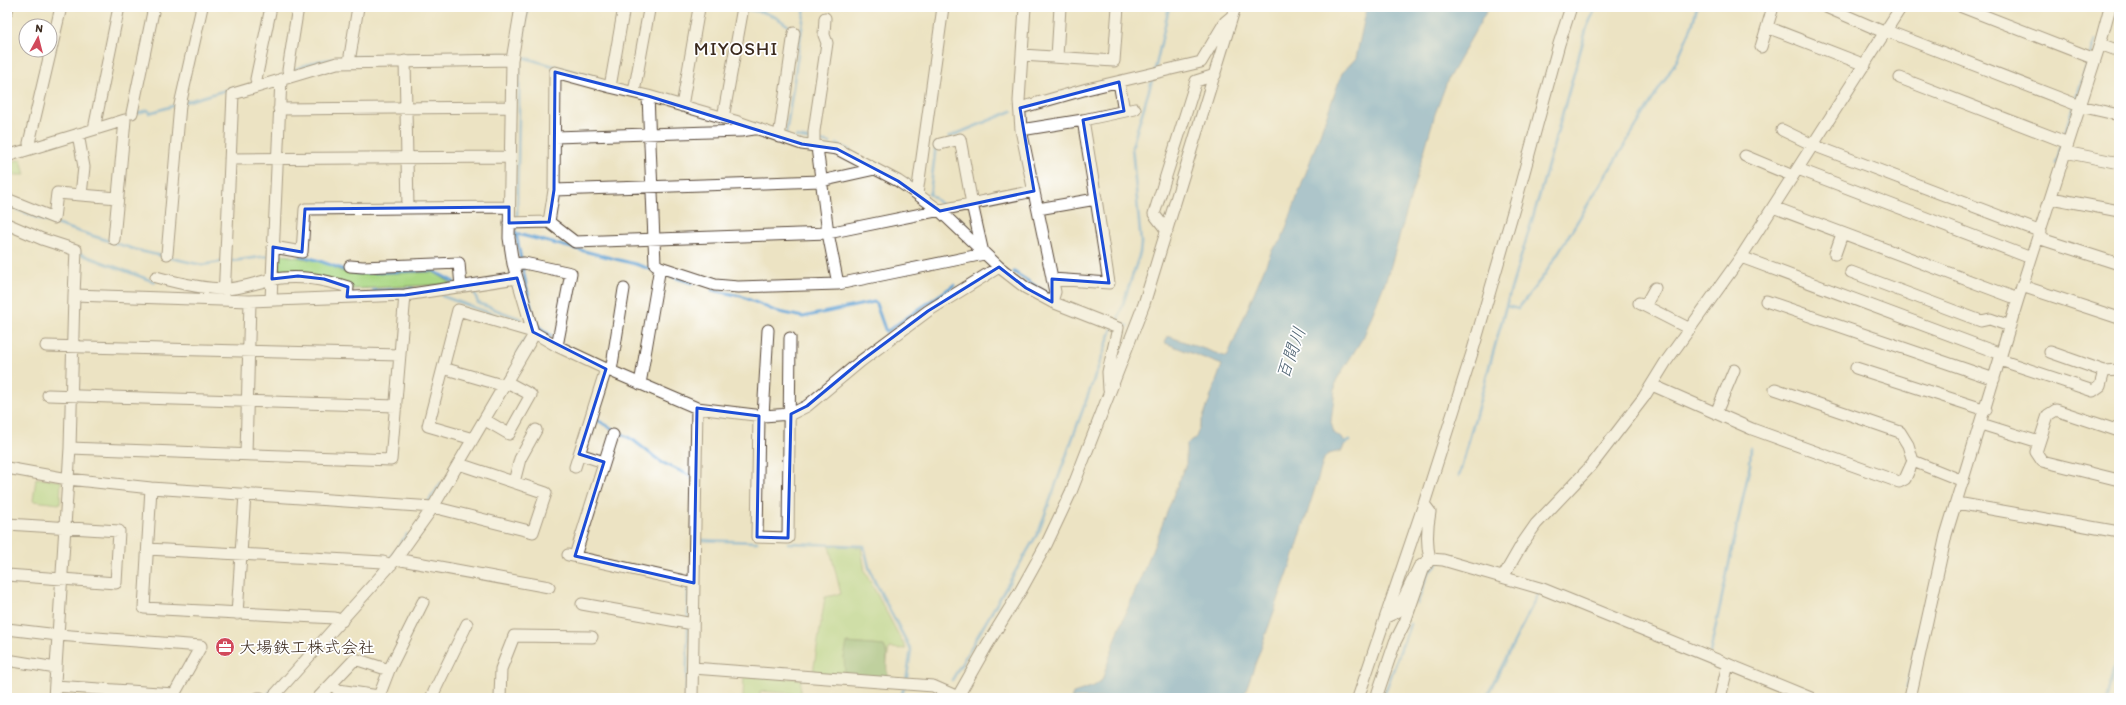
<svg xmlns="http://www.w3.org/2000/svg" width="2126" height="705" font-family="Itim,'Klee One',sans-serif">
	<rect width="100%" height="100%" fill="#fff"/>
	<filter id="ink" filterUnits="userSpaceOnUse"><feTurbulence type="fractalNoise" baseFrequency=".025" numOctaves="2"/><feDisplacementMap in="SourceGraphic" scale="8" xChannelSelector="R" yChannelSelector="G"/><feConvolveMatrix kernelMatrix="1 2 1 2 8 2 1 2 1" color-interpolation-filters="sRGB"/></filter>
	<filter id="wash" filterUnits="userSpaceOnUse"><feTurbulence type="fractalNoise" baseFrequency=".012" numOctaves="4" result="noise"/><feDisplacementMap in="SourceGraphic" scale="16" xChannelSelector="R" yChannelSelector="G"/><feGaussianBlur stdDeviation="0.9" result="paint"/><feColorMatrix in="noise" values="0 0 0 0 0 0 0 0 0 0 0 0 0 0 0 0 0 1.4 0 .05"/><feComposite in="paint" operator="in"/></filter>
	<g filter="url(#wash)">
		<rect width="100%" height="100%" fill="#ece3c3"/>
		<!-- green -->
		<path fill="#abd885" stroke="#738152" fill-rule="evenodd" d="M 21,159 L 25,175 L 7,175 L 7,163 Z
			M 278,254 L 320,261 L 341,271 L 356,274 L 433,272 L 453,284 L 353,289 L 279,275 L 275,271 Z
			M 36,478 L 61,481 L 60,504 L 33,501 Z
			M 829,546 L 861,547 L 865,572 L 906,649 L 889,648 L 886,668 L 890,680 L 813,673 L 825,597 L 841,594 ZM 847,643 L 884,646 L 887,652 L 885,668 Z
			M 744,675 L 801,679 L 800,694 L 760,691 L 760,698 L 743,698 Z"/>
		<!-- forest -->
		<path fill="#88b872" stroke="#627148" d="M 847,643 L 884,646 C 889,656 885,667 888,678 L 845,674 L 844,657 Z"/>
		<!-- water -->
		<path fill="#5ea1d3" stroke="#4c6678" d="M 1367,7 L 1489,7 L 1448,79 L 1435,114 L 1390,269 L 1364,336 L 1336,381 L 1331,422 L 1334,433 L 1342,438 L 1345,443 L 1342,451 L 1328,454 L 1324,459 L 1295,553 L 1243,698 L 1071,698 L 1073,693 L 1094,686 L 1102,680 L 1119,629 L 1154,546 L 1183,470 L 1186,468 L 1186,445 L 1196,437 L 1222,365 L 1165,343 L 1168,336 L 1227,357 L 1272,250 L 1282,239 L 1342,73 L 1356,58 Z"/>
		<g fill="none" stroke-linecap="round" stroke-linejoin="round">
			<!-- stream -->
			<path stroke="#5ea1d3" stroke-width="3" d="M 721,7 C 752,11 768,7 793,30
				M 518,56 L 593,77
				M 352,57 L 505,54
				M 1155,70 L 1169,7
				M 290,71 L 318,61 L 347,57
				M 2075,101 L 2096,40
				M 185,102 L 233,88
				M 134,114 L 148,110 L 149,113 L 176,105
				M 786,134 L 805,7
				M 796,137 L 830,143
				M 949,137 L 1012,111
				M 837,144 L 850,150
				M 2056,164 L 2073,106
				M 905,179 L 913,184
				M 929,193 L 942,205
				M 930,194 L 936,144
				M 7,205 L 40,219 L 140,251 L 202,265 L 220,262
				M 956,217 L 971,231
				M 517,218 L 520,56 L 528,7
				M 516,232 L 521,260
				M 517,234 L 635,264 L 692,283
				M 78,253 L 155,282
				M 301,256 C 321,259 338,270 357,273 L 432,270 L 454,282
				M 232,261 L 268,256
				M 522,266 L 532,311
				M 1014,272 L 1046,293
				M 712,290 L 741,296 L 775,311 L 803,317 L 874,302 L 876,304 L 886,332 L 954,285
				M 373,291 L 413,289
				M 474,291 L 478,303 L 521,319
				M 442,296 L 495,315
				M 1506,306 L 1539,197 L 1587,27 L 1596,7
				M 1117,322 L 1140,253 L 1141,243 L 1132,147 L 1153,77
				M 1118,323 L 1128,326
				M 535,324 L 551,336
				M 518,352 L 525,339
				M 595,417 L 597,420 L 633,440 L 661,462 L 691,476 L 691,478
				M 1342,444 L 1350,441
				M 1459,476 L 1506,306 L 1518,309 L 1545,274 L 1677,60 L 1692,26 L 1697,7
				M 428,502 L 441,483
				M 699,540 L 757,542
				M 788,543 L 864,546 L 869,567 L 875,582 L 911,650 L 906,682
				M 387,562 L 407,534
				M 1417,604 L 1428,573 L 1438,563
				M 688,620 L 688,588
				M 1710,653 L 1750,465 L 1751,447
				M 952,680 L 1039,531 L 1112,329
				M 1907,687 L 1920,626
				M 264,698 L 280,681
				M 686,698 L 688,626
				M 901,698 L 904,687
				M 1383,698 L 1410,624
				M 1486,698 L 1539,592 L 1541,593
				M 2107,698 L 2119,644"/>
		</g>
	</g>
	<g filter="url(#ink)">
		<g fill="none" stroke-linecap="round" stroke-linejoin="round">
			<defs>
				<path id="minor" d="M 624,7 L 610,87 L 648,96 L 735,121 L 802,144 L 837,149 L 898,181 L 917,194 L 940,211 L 999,267 L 1026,288 L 1052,302 L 1118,328 L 1108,372 L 1109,390
					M 1025,7 L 1019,101 L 1021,130 L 1055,292 L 1052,302
					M 1826,7 L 1886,33
					M 1962,7 L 2095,59
					M 7,11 L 8,7
					M 1767,27 L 1865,65
					M 1887,31 L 2080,106 L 2119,115
					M 2100,44 L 2119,51
					M 1761,47 L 1773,7
					M 1022,55 L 1114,61 L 1118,7
					M 1057,57 L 1060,7
					M 405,61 L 408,208
					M 349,62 L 358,7
					M 290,76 L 288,70 L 298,7
					M 1900,78 L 2068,143
					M 256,79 L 271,7
					M 1119,82 L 1124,111
					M 634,92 L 649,10
					M 648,96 L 655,264 L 660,267 L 715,285 L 738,287 L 838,284 L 984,254
					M 682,106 L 699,8
					M 1020,108 L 1087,89 L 1201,62 L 1225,22 L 1231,17
					M 279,109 L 511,107
					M 132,113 L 154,7
					M 723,118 L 742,13
					M 1083,120 L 1135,109
					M 94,129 L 119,7
					M 1021,130 L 1083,120 L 1096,199 L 1038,209
					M 1782,130 L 1813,145 L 2041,232
					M 78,134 L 84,167 L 81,195 L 118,198
					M 555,137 L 741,131 L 754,129
					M 779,137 L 794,33
					M 940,144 L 960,139 L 972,204 L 983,253
					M 814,146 L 814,131 L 827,43 L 824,35 L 825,18
					M 817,147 L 828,233 L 838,284
					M 30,149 L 29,143 L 61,7
					M 2065,152 L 2119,163
					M 7,156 L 125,120 L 114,239
					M 1745,156 L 1793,176
					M 230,159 L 510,157
					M 1798,169 L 2031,258
					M 554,190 L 821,181 L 875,169
					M 917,194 L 943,7
					M 2051,198 L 2119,211
					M 7,199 L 54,218 L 57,193 L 81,195
					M 1773,207 L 2018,299
					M 549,222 L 554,190 L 555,72 L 610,87
					M 509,223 L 549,222 L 575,242 L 828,233 L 1034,191
					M 7,224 L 42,239 L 76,250 L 74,295
					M 1167,231 L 1154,214 L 1196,81 L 1215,75
					M 2038,238 L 2119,264
					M 273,247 L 302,252 L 305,209 L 509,207
					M 167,254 L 180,105 L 202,7
					M 1835,254 L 1842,234
					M 1741,257 L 2001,354
					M 513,264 L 524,263 L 571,273 L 557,346
					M 350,266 L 363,267 L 459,263 L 461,287
					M 1851,272 L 1981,321 L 1990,319 L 2010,326
					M 156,277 C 178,283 202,289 225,289 C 242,289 257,282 273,279 C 300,275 322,279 348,287 L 347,297
					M 1052,279 L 1109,283 L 1096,199
					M 2022,286 L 2119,318
					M 224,299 L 233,94 L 337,63 L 512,60
					M 271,300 L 281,79
					M 1766,301 L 1994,379
					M 1639,303 L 1690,329
					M 1645,306 L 1655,288
					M 46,346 L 400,355
					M 2050,352 L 2104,371
					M 2000,360 L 2093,391 L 2100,386 L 2104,371 L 2119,370
					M 443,368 L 505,386
					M 1856,368 L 1986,410
					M 611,371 L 624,289
					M 640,384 L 660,267
					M 1652,385 L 1752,429 L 1899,482 L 1905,479 L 1913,461
					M 1775,389 L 1900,432 L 1908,445 L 1913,461 L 1963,481
					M 48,395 L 396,406
					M 1716,413 L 1734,370
					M 759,416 L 757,537 L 788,538 L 790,338
					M 763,416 L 768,330
					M 485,420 L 509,434 L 531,395 L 507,382
					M 1981,424 L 2039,442
					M 2119,431 L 2056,410 L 2048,415 L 2036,452 L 2042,461 L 2119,480
					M 473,439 L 428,426 L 458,310 L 533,332 L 557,346 L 606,369 L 697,408 L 763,416 L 791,414 L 807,406 L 861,361 L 928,311 L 999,267
					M 70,448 L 391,460 L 405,295
					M 246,454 L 250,301
					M 579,454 L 604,462
					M 575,467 L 606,369
					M 7,468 L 68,479 L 151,488 L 433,507 L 533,532 L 546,493 L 459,464
					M 514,482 L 520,459 L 536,430
					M 151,488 L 144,608 L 335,618 L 342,621
					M 1957,503 L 2119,532
					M 7,524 L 119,531 L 116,583 L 7,575
					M 148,549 L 383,562 L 391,565
					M 568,555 L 694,583
					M 575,556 L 613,435
					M 396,559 L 549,587
					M 1503,577 L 1522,544 L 1536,524 L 1591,466 L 1644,397 L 1665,363 L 1741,257 L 1901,7
					M 582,604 L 693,624
					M 237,614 L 245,494
					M 1386,617 L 1397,612 L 1419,567 L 1430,559 L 1443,560 L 1543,589 L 1811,698
					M 7,629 L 58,635 L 201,646 L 172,698
					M 7,660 L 56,668
					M 693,668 L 933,686 L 958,697
					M 332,684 L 338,690 L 379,696 L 389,670
					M 55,686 L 174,694
					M 54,698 L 70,448 L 74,295 L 250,301 L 405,295 L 517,278
					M 258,698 L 261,698
					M 272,698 L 396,559 L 433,507 L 532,338 L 533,332 L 513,264 L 509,238 L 512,60 L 521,7
					M 318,698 L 355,659 L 389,670 L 423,602
					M 431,698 L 467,624
					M 500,698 L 501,669 L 514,636 L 592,637
					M 692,698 L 697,408
					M 957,698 L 987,645 L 1021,590 L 1047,543 L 1071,492 L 1144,304 L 1235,7
					M 1358,698 L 1424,504 L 1472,353 L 1517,198 L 1559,44 L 1571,7
					M 1376,698 L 1395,642 L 1405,622 L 1423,570 L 1430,559 C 1426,543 1427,528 1430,512 L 1424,504
					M 1720,698 L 1728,664
					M 1910,698 L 1946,535 L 2018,299 L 2100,44 L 2110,7"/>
			</defs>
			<!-- minor casing -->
			<use href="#minor" stroke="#564637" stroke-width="13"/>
			<!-- minor -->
			<use href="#minor" stroke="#fff" stroke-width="11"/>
		</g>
	</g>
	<!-- marked area -->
	<path d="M0 0H2126V705H0ZM 555,72 L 648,96 L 802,144 L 837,149 L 898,181 L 940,211 L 1034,191 L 1020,108 L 1119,82 L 1124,111 L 1083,120 L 1109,283 L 1052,279 L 1052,302 L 1026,288 L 999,267 L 928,311 L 861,361 L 807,406 L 791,414 L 788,538 L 757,537 L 759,416 L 697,408 L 694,583 L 575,556 L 604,462 L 579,454 L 606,369 L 533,332 L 517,278 L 405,295 L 347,297 L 348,287 L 324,279 L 298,276 L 272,279 L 273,247 L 302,252 L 305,209 L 509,207 L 509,223 L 549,222 L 554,190 Z" fill="#ece3c3" fill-opacity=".55" fill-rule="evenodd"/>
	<path fill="none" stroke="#1d4ed8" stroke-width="3" stroke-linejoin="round" d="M 555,72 L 648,96 L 802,144 L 837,149 L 898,181 L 940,211 L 1034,191 L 1020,108 L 1119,82 L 1124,111 L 1083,120 L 1109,283 L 1052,279 L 1052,302 L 1026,288 L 999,267 L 928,311 L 861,361 L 807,406 L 791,414 L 788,538 L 757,537 L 759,416 L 697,408 L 694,583 L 575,556 L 604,462 L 579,454 L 606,369 L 533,332 L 517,278 L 405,295 L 347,297 L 348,287 L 324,279 L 298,276 L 272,279 L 273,247 L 302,252 L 305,209 L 509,207 L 509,223 L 549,222 L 554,190 Z"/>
	<!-- icons -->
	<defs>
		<symbol id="office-disc" viewBox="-11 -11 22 22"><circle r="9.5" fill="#d1495b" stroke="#fff"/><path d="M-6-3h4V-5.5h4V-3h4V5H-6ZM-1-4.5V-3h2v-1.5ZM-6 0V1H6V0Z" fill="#fff"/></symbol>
	</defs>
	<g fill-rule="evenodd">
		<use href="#office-disc" x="214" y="636" width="22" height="22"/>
	</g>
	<g text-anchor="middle" stroke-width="3.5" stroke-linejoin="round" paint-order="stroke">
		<!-- poi labels -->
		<g font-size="17" fill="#3b2a1e" stroke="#fff" text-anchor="start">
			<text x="239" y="653">大場鉄工株式会社</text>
		</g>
		<!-- water labels -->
		<g font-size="18" font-style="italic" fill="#4b606f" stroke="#fff">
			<text transform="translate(1291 353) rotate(-70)" y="6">百間川</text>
		</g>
		<!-- quarter labels -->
		<g font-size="19" letter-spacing="1" fill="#3b2a1e" stroke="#fff">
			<text x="736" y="55">MIYOSHI</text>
		</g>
	</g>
	<!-- margin -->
	<rect width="2126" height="705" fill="none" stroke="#fff" stroke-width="24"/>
	<!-- north arrow -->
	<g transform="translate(38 38) rotate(7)"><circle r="19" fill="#ffffff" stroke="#b1aaa5"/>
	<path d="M0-3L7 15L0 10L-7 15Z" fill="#d1495b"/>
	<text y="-6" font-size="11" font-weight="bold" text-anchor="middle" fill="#3b2a1e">N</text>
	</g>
</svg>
